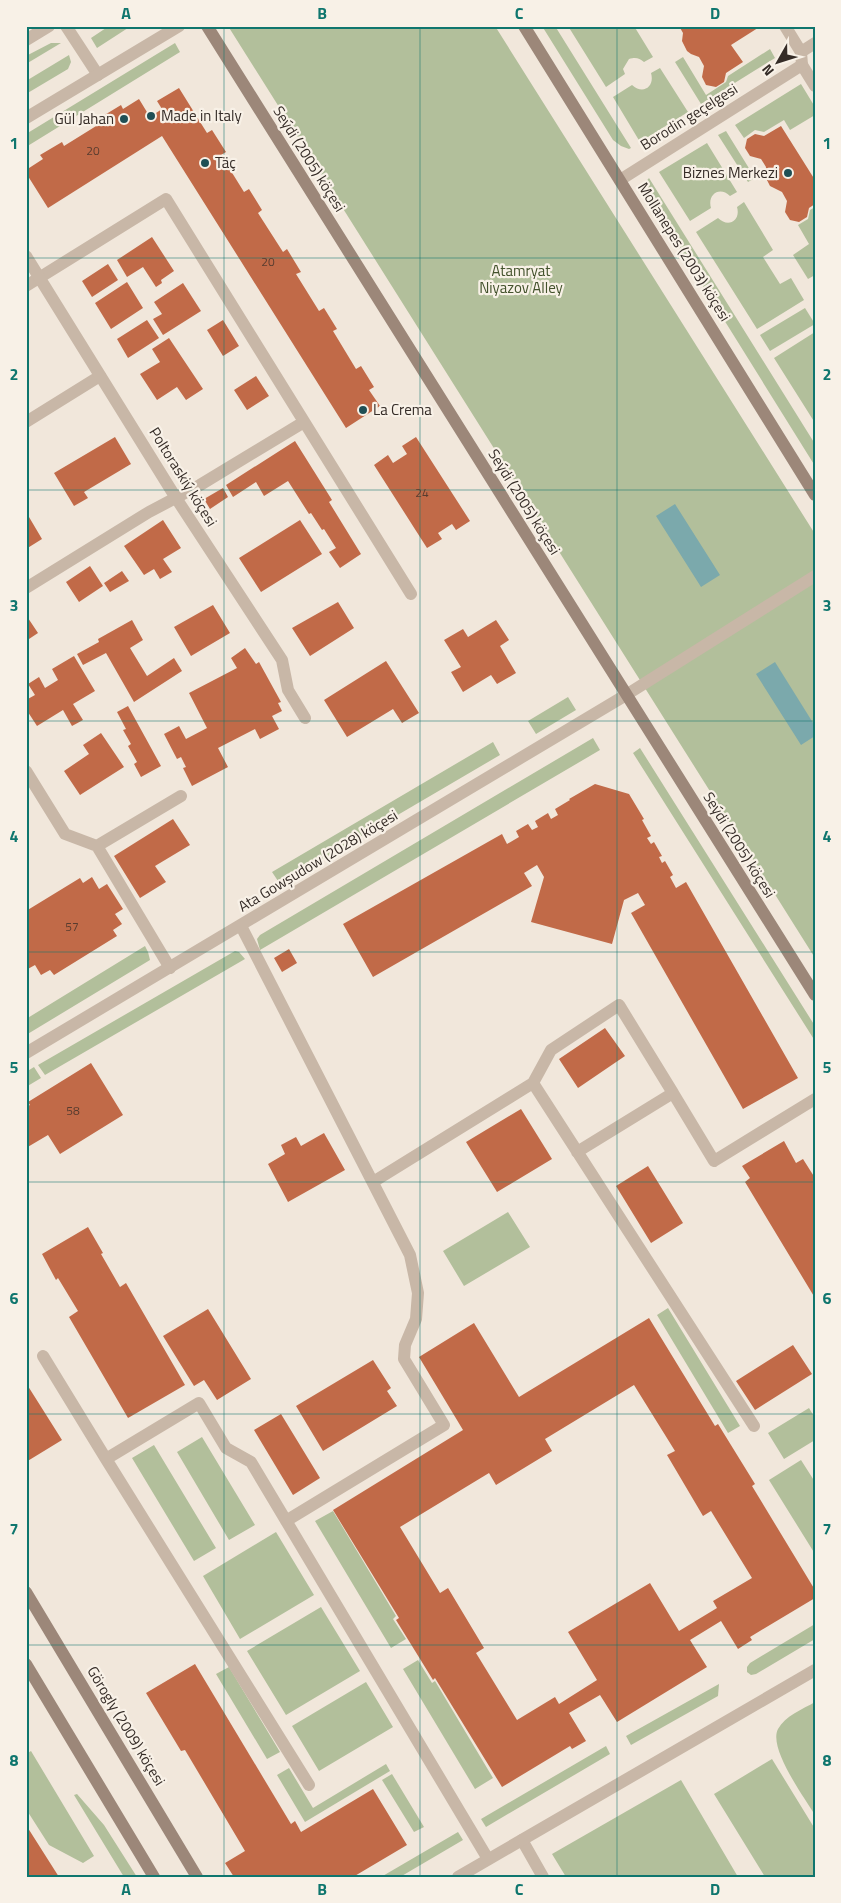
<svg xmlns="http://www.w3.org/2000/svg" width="841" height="1903" font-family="'Titillium Web',sans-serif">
	<rect width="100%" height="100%" fill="#f1e7db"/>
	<!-- green -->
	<path fill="#b2bf9b" d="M 109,26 L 131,26 L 97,48 L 91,38 Z
		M 228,26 L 495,26 L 815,534 L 815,958 Z
		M 542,26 L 555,26 L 631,148 L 629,149 L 621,146 L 613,140 Z
		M 568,26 L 634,26 L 653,57 L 644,62 C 639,58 636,57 629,59 L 623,69 L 625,74 L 606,87 Z
		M 51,43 L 61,43 L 26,64 L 26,56 Z
		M 175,43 L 180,52 L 26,147 L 26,134 Z
		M 770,49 L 775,58 L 701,104 L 675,62 L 683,57 L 706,95 L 726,82 L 728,76 Z
		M 69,55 L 71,62 L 68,69 L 26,94 L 26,81 Z
		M 660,68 L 688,112 L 640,142 L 613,97 L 632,85 C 643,95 655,87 651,73 Z
		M 801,84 L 815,107 L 815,115 L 790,130 L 784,120 L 764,132 L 755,130 L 744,138 L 735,125 Z
		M 726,131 L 755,178 L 748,182 L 718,135 Z
		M 707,143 L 737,192 L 730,196 C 720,186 707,194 711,208 L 690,221 L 659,172 Z
		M 649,178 L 815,444 L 815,466 L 645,193 L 644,184 Z
		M 744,202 L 773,250 L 763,257 L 780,284 L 791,278 L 804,300 L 757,329 L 696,232 L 718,218 C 728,228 741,221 737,207 Z
		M 815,207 L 815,275 L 808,279 L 793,255 L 809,244 L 798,225 L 808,219 L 810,210 Z
		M 805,308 L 815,324 L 770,351 L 760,335 Z
		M 815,332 L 815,423 L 774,358 Z
		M 568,697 L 576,710 L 536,734 L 528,721 Z
		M 593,738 L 600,750 L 260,950 L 257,939 L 260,935 Z
		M 493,742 L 500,755 L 280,884 L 272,872 Z
		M 640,748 L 815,1026 L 815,1041 L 633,753 Z
		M 145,946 L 148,952 L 150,960 L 26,1035 L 26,1019 Z
		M 235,951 L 239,952 L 245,959 L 45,1075 L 38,1065 Z
		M 34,1067 L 41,1078 L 26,1087 L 26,1072 Z
		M 508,1212 L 530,1247 L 464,1286 L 443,1251 Z
		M 668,1308 L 740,1426 L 728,1433 L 657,1315 Z
		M 809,1408 L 815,1418 L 815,1440 L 784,1459 L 768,1433 Z
		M 202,1437 L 255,1525 L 229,1540 L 177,1452 Z
		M 154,1445 L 216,1548 L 194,1561 L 132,1458 Z
		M 801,1460 L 815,1482 L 815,1554 L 769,1480 Z
		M 333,1511 L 396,1616 L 393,1619 L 406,1639 L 391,1648 L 315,1521 Z
		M 276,1532 L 314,1595 L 240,1639 L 203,1576 Z
		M 321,1607 L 360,1671 L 286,1715 L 247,1651 Z
		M 815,1624 L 815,1639 L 756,1674 L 751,1675 L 747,1672 L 747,1667 L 750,1663 Z
		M 418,1660 L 432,1683 L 435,1681 L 493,1778 L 475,1789 L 403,1669 Z
		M 229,1667 L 280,1752 L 267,1759 L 216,1674 Z
		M 366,1682 L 393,1727 L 319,1771 L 292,1726 Z
		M 719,1684 L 718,1696 L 631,1745 L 626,1736 Z
		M 815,1702 L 815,1815 C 804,1797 768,1748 778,1729 C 785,1716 803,1709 815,1702 Z
		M 606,1746 L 610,1754 L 486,1827 L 481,1819 Z
		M 31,1751 L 94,1856 L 83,1863 L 49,1845 L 26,1809 L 26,1754 Z
		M 772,1759 L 815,1829 L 815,1877 L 765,1877 L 714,1794 Z
		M 386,1764 L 390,1771 L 305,1822 L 277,1775 L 289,1768 L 313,1808 Z
		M 392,1774 L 424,1827 L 414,1832 L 382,1780 Z
		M 681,1780 L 738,1877 L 566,1877 L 552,1854 Z
		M 77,1794 L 104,1825 L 137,1877 L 124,1877 L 74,1795 Z
		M 458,1832 L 463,1840 L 400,1877 L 381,1877 Z"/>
	<!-- water -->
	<path fill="#7ba9ac" d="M 675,504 L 720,575 L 701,587 L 656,516 Z
		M 775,662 L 815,726 L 815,736 L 801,745 L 756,674 Z"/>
	<!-- building -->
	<path fill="#c16a48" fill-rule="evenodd" d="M 679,26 L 761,26 L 731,45 L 743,62 L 726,73 L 724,82 L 716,87 L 706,85 L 702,77 L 704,66 L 699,57 L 691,54 L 687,51 L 682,41 L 683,33 Z
		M 179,88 L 207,133 L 212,130 L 226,152 L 221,155 L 244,192 L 249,189 L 262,210 L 258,213 L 283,252 L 287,249 L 301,272 L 296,274 L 319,311 L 324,308 L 337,329 L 333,331 L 356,369 L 361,366 L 374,387 L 369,390 L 380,406 L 346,428 L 162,136 L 48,208 L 26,173 L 26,170 L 43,159 L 40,155 L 62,142 L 64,146 L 101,123 L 98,119 L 121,105 L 123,109 L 139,99 L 150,117 L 162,109 L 157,101 Z
		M 781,126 L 815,180 L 815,204 L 809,208 L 807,217 L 799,222 L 790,220 L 785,212 L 787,201 L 782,192 L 770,186 L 765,176 L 766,167 L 761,159 L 750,156 L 745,148 L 747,139 L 755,134 L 764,136 Z
		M 152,237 L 174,271 L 161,280 L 162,283 L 156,287 L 143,267 L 127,277 L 117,260 Z
		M 108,264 L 118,280 L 92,297 L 82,281 Z
		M 127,282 L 143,308 L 111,329 L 95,303 Z
		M 183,283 L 201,311 L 163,335 L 153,319 L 162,314 L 154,302 Z
		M 147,320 L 159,338 L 128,358 L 117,339 Z
		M 223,320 L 239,346 L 223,356 L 207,330 Z
		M 169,338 L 203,389 L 186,400 L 177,387 L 157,400 L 140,374 L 160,362 L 152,349 Z
		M 256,376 L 269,396 L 247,410 L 234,390 Z
		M 115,437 L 131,464 L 84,492 L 88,498 L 74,506 L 54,473 Z
		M 416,437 L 470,521 L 456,530 L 452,524 L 438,533 L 442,539 L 427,548 L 374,465 L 388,455 L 393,463 L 407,454 L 402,446 Z
		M 295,441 L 332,500 L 329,502 L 361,554 L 340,568 L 329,552 L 336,548 L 324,529 L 322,530 L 311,513 L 309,514 L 288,481 L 264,496 L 256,482 L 233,497 L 226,485 Z
		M 223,488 L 228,497 L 210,509 L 204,499 Z
		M 29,517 L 42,539 L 26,549 L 26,518 Z
		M 163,520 L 181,548 L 163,559 L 172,572 L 160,579 L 154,569 L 144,575 L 124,546 Z
		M 300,520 L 322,554 L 261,592 L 239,558 Z
		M 90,566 L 103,586 L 79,602 L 66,582 Z
		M 122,571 L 129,581 L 110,592 L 104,583 Z
		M 338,602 L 354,628 L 310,656 L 292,628 Z
		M 213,605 L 230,633 L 191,656 L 174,627 Z
		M 26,615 L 38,633 L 26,641 Z
		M 132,620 L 143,640 L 130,648 L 147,676 L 174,658 L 182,671 L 134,702 L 106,653 L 83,665 L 77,654 L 99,642 L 98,639 Z
		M 496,620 L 509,640 L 500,646 L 516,673 L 497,684 L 491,675 L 463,692 L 451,672 L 461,667 L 444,640 L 463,629 L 468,637 Z
		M 245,648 L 256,664 L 259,662 L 281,702 L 278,703 L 282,711 L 272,716 L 279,729 L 260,739 L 255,729 L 218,748 L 228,767 L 192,786 L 183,768 L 186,767 L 181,757 L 177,759 L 164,734 L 179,726 L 186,739 L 207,728 L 189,693 L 237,668 L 231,658 Z
		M 74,656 L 95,691 L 73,704 L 83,720 L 72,726 L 63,710 L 37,726 L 26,709 L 26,700 L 35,695 L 28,684 L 39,677 L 45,688 L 58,680 L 52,669 Z
		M 386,661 L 419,713 L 402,723 L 393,709 L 347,737 L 324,700 Z
		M 128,706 L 161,766 L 141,777 L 134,764 L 137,762 L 128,746 L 131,744 L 123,730 L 126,729 L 117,712 Z
		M 101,733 L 124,767 L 80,795 L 64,771 L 89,754 L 83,745 Z
		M 595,784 L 629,794 L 644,819 L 642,820 L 651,836 L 647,838 L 651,844 L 654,842 L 662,856 L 659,857 L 662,863 L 665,861 L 673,875 L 670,877 L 676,888 L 686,882 L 798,1078 L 743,1109 L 631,913 L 645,905 L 638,893 L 624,900 L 612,944 L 531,922 L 544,877 L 537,865 L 524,873 L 532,886 L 373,977 L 343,924 L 502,834 L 507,844 L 519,837 L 516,831 L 528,824 L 532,830 L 538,827 L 535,821 L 548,813 L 551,819 L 558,815 L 555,809 L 570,800 L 569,799 Z
		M 173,819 L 190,845 L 155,866 L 166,882 L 140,898 L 114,856 Z
		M 92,877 L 99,889 L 107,884 L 123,909 L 115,914 L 122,924 L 113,930 L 117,936 L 54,975 L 50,970 L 41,975 L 35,965 L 26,970 L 26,911 L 80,878 L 83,883 Z
		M 289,949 L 297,963 L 282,972 L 274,958 Z
		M 605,1028 L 625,1056 L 578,1088 L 559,1059 Z
		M 91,1063 L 123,1115 L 60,1154 L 48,1135 L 26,1148 L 26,1107 L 30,1105 L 28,1102 Z
		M 521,1109 L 552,1159 L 497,1192 L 466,1142 Z
		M 324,1133 L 345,1170 L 288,1202 L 268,1164 L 285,1154 L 281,1145 L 296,1137 L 301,1146 Z
		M 784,1141 L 796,1163 L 803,1159 L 815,1178 L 815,1298 L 745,1182 L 750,1178 L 742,1166 Z
		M 648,1166 L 683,1223 L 651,1243 L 616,1186 Z
		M 88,1227 L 103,1253 L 101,1254 L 120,1287 L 126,1283 L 185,1385 L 128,1418 L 69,1317 L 78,1311 L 58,1278 L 56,1280 L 42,1254 Z
		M 208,1309 L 251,1379 L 217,1400 L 204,1380 L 194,1386 L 163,1336 Z
		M 649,1318 L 715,1426 L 718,1424 L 755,1484 L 752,1486 L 815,1590 L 815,1598 L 750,1637 L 752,1640 L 738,1649 L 721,1621 L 690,1640 L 707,1667 L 617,1722 L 600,1695 L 569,1713 L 586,1741 L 572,1749 L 570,1746 L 502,1787 L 435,1678 L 433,1680 L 396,1620 L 399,1618 L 333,1510 L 463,1430 L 419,1357 L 474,1323 L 519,1397 ZM 634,1385 L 675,1451 L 667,1455 L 703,1516 L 711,1511 L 752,1578 L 713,1601 L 717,1608 L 679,1631 L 650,1583 L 568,1632 L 597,1680 L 559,1704 L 555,1697 L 517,1720 L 476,1653 L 484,1648 L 448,1588 L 440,1593 L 400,1527 L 489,1473 L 496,1485 L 552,1451 L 545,1439 Z
		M 793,1345 L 812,1374 L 755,1410 L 736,1381 Z
		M 373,1360 L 391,1388 L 387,1391 L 397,1406 L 323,1451 L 296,1406 Z
		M 26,1383 L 62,1440 L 26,1462 Z
		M 281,1414 L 320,1478 L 293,1495 L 254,1430 Z
		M 195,1664 L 291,1824 L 295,1821 L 301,1832 L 373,1789 L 407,1845 L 353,1877 L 234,1877 L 225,1863 L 245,1851 L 185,1750 L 181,1751 L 146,1693 Z
		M 26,1825 L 59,1877 L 26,1877 Z"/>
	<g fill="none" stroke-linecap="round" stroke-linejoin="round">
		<!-- lane -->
		<path stroke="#c8b7a7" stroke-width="12" d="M 66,26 L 98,75
			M 785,26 L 801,52
			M 26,40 L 49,26
			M 802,65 L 815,86
			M 26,286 L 166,199 L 411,594
			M 26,422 L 100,376
			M 26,588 L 149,512 L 200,485 L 304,422
			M 626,695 L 815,576
			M 26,771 L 65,834 L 97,846 L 170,968
			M 97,846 L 181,796
			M 241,926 L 410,1255 L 418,1293 L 416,1319 L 405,1345 L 404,1359 L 444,1425 L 286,1521
			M 533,1083 L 754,1426
			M 577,1152 L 673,1093 L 714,1161 L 815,1099
			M 373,1182 L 533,1083 L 551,1050 L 619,1005 L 673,1093
			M 43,1356 L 106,1459 L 309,1785
			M 106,1459 L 199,1403 L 226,1448 L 251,1462 L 488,1859
			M 522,1840 L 543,1877"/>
		<!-- street -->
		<path stroke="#c8b7a7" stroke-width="12" d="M 26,118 L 179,26
			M 620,180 L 802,65 L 801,52 L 815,43
			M 26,256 L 176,498 L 282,660 L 288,690 L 305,718
			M 26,1053 L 626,695
			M 458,1877 L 815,1670"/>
		<!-- secondary -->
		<path stroke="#9c8779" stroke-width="12" d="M 207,26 L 815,995
			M 524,26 L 815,495
			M 26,1592 L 197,1877
			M 26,1664 L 154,1877"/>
	</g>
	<!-- grid -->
	<path fill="none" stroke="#0f766e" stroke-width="1" stroke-opacity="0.55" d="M 224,26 L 224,1877M 420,26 L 420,1877M 617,26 L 617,1877M 26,258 L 815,258M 26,490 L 815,490M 26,721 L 815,721M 26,952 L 815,952M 26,1182 L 815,1182M 26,1414 L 815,1414M 26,1645 L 815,1645"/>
	<!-- markers -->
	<g fill="#1f4f55" stroke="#f8f1e7" stroke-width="2">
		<circle cx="151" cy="116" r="5"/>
		<circle cx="124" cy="119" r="5"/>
		<circle cx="205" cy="163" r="5"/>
		<circle cx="788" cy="173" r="5"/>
		<circle cx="363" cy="410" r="5"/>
	</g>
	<g text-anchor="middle" stroke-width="4.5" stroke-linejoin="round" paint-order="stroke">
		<!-- number labels -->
		<g font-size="12" fill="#583c2f">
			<text x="93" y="155">20</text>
			<text x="268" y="266">20</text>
			<text x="422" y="497">24</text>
			<text x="72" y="931">57</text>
			<text x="73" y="1115">58</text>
		</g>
		<!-- poi labels -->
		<g font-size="15" fill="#352c27" stroke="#f8f1e7" text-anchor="start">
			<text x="161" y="121">Made in Italy</text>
			<text x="114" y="124" text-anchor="end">Gül Jahan</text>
			<text x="215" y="168">Täç</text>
			<text x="778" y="178" text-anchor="end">Biznes Merkezi</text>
			<text x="373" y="415">La Crema</text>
		</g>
		<!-- street labels -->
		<g font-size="15" fill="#352c27" stroke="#f8f1e7">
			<text transform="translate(689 117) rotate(-32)" y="5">Borodin geçelgesi</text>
			<text transform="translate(309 159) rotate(58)" y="5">Seýdi (2005) köçesi</text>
			<text transform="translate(684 252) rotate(58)" y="5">Mollanepes (2003) köçesi</text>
			<text transform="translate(183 477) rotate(58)" y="5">Poltoraskiý köçesi</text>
			<text transform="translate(524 502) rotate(58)" y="5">Seýdi (2005) köçesi</text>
			<text transform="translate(739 845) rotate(58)" y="5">Seýdi (2005) köçesi</text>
			<text transform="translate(318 861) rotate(-31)" y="5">Ata Gowşudow (2028) köçesi</text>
			<text transform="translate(126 1726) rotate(59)" y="5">Görogly (2009) köçesi</text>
		</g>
		<!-- park labels -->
		<g font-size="15" fill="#43522c" stroke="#f8f1e7">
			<text x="521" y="276">Atamryat<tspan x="521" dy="17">Niyazov Alley</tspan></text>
		</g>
	</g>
	<!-- border -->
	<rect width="841" height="1903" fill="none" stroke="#f8f1e7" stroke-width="55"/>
	<!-- north arrow -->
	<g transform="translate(778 62) rotate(231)" stroke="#f8f1e7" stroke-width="4" paint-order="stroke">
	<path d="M0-4L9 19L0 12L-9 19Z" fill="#352c27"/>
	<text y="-8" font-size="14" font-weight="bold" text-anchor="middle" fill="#352c27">N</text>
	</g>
	<rect x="28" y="28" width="786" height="1848" fill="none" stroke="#0f766e" stroke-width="2"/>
	<g font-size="16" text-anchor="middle" font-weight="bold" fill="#0f766e">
		<text x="126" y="19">A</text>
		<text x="322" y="19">B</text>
		<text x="519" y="19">C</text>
		<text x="715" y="19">D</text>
		<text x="14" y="149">1</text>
		<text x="827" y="149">1</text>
		<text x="14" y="380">2</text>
		<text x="827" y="380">2</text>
		<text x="14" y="611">3</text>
		<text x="827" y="611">3</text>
		<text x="14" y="842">4</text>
		<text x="827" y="842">4</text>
		<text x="14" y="1073">5</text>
		<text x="827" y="1073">5</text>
		<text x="14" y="1304">6</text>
		<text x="827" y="1304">6</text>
		<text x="14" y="1535">7</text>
		<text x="827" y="1535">7</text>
		<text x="14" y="1766">8</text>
		<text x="827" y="1766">8</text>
		<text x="126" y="1895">A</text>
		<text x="322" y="1895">B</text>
		<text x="519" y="1895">C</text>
		<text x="715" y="1895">D</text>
	</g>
</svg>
